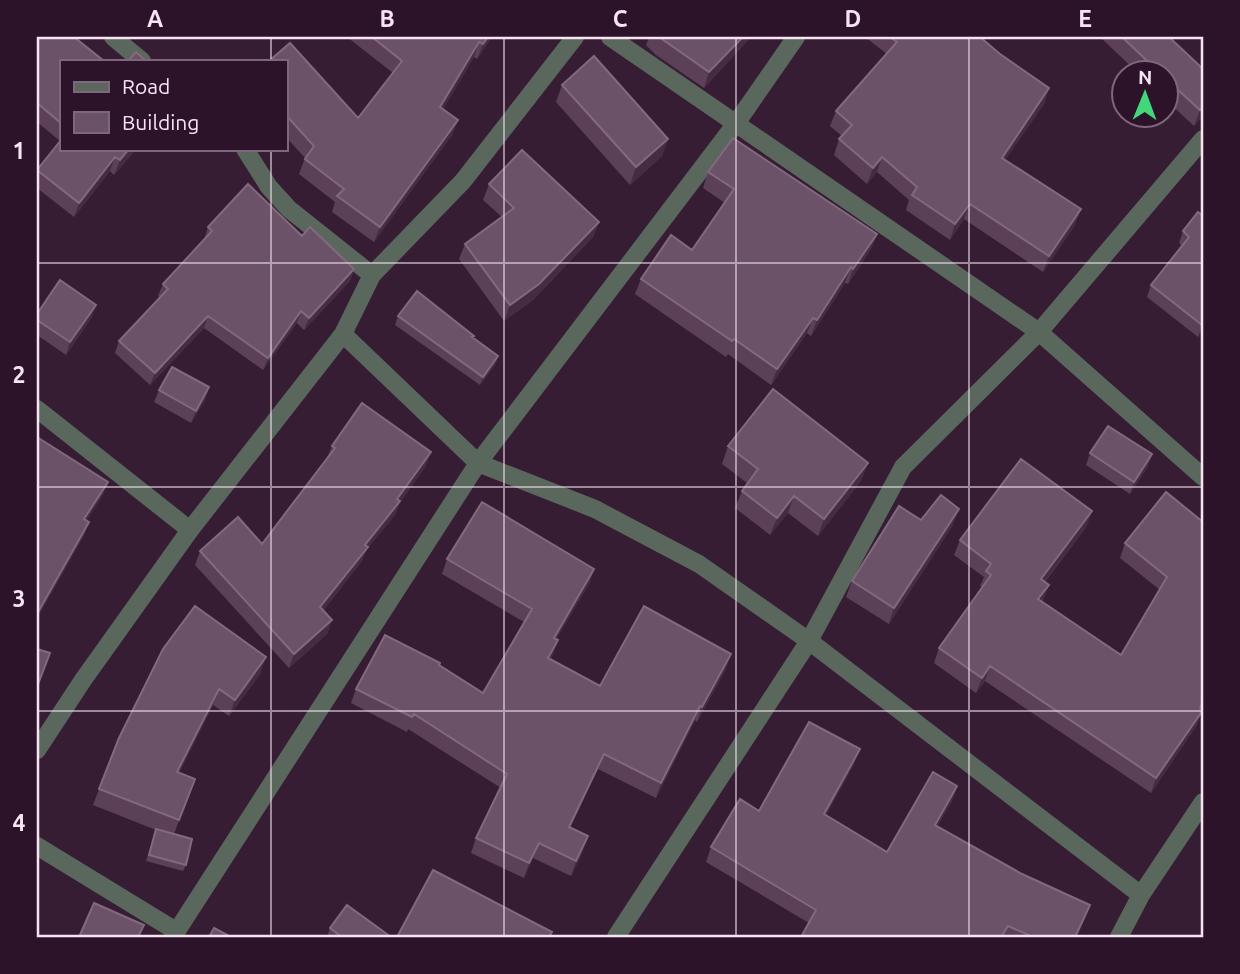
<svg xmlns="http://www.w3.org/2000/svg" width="1240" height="974" font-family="Ubuntu,sans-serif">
	<rect width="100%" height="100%" fill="#371d34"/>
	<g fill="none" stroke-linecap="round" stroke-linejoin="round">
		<!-- minor -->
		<path stroke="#59675c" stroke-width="18" d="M 113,37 L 142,61
			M 610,37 L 1039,332 L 1203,477
			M 245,149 L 269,187 L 289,209 L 372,275
			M 343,334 L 478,463 L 595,509 L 699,564 L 809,641 L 1141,895
			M 37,409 L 190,530
			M 37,750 L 83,680 L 190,530 L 343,334 L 372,275 L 463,181 L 575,37
			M 37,846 L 176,931
			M 173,937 L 478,463 L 737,122 L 796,37
			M 616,937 L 809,641 L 903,467 L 1039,332 L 1203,139
			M 1119,937 L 1141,895 L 1203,802"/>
	</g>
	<!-- wall -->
	<path fill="#5c4058" d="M 37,37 L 61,61 L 61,149 L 136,149 L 114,175 L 110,171 L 74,217 L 37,188 L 37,170 L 60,141 L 37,122 Z
		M 347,37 L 492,37 L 477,59 L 474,57 L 443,109 L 458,120 L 452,135 L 374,242 L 332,212 L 335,202 L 299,174 L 305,158 L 285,136 L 285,61 L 358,118 L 393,73 Z
		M 647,37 L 751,37 L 704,88 L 656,55 L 646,45 L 649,38 Z
		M 865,37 L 980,37 L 1000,54 L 1049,88 L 1044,104 L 1005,160 L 1075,225 L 1043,272 L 964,219 L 950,240 L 906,210 L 909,200 L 877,172 L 867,184 L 834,155 L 839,139 L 842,136 L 830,126 L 836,111 L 887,54 Z
		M 1100,37 L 1169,37 L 1203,116 L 1194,126 L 1166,100 L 1166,74 L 1139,74 Z
		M 562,85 L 668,139 L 662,156 L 630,185 L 556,102 Z
		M 708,172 L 877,234 L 871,249 L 848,284 L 845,283 L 811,336 L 807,333 L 771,385 L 728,354 L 726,357 L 635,294 L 641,279 L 692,250 L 725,203 L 703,188 Z
		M 489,184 L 599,222 L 593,237 L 533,300 L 504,321 L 459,259 L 465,244 L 502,217 L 483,200 Z
		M 1198,212 L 1203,330 L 1198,337 L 1147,297 L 1151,285 L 1182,246 L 1179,243 L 1183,231 Z
		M 208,227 L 302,236 L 354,269 L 350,281 L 304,330 L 297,323 L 263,370 L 204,328 L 150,385 L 115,353 L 119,341 L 160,298 L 158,296 L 163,284 L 204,240 Z
		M 37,314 L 92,317 L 66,355 L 37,335 Z
		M 398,316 L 474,336 L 474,338 L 498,356 L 495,365 L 480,385 L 395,325 Z
		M 209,387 L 205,400 L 191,423 L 154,402 L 159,390 Z
		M 332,446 L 426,466 L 399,504 L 395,515 L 366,550 L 362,561 L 323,611 L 332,620 L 327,634 L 289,668 L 195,565 L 200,551 L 262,544 L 327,458 Z
		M 728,446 L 868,463 L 861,481 L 818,536 L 788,513 L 770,535 L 735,508 L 742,491 L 747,483 L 722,464 Z
		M 1090,453 L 1148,466 L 1130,494 L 1086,465 Z
		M 1166,492 L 1203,703 L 1197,725 L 1151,793 L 985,681 L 976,693 L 934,663 L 939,648 L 982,587 L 980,586 L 984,577 L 954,555 L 960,540 L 1087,526 L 1045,582 L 1049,585 L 1042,602 L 1121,655 L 1160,590 L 1120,558 L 1125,543 Z
		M 921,520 L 953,525 L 889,624 L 846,597 L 852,581 Z
		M 447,559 L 594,569 L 589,584 L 556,639 L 558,640 L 551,659 L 600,686 L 726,669 L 697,722 L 695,720 L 656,798 L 598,769 L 570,828 L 583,851 L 571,876 L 533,858 L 524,878 L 471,853 L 476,838 L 501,788 L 408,729 L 407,732 L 351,703 L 356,689 L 483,693 L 524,622 L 442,574 Z
		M 163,649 L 261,673 L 229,716 L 213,705 L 179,773 L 195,779 L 174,834 L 186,865 L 183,871 L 146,861 L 156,830 L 93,805 L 119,738 Z
		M 854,764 L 826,815 L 887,852 L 957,786 L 952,801 L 937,826 L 1022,874 L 1090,905 L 1077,937 L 801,937 L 809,923 L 706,862 L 711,847 L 759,811 Z
		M 330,928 L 391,937 L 327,937 Z"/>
	<!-- shaded-wall -->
	<path fill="#462b42" d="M 488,37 L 492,37 L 477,59 L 483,44 Z
		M 743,37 L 751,37 L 704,88 L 709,72 Z
		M 479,42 L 474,57 L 435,123 L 440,107 Z
		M 1049,88 L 1044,104 L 996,173 L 1002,158 Z
		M 1203,107 L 1203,116 L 1194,126 L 1200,110 Z
		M 458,120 L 452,135 L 374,242 L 380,227 Z
		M 668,139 L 662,156 L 630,185 L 636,167 Z
		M 129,149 L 136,149 L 114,175 L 120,160 Z
		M 115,157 L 110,171 L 74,217 L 79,203 Z
		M 882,157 L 877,172 L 867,184 L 873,168 Z
		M 970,204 L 964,219 L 950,240 L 955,224 Z
		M 1081,209 L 1075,225 L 1043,272 L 1049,256 Z
		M 599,222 L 593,237 L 533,300 L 504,321 L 510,305 Z
		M 877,234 L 871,249 L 848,284 L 853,269 Z
		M 851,267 L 845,283 L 811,336 L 817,320 Z
		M 354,269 L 350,281 L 304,330 L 309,318 Z
		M 96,305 L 92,317 L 66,355 L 70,342 Z
		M 301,311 L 297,323 L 263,370 L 268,358 Z
		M 208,316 L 204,328 L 150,385 L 155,373 Z
		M 813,318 L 807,333 L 771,385 L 777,369 Z
		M 1203,324 L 1203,330 L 1198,337 L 1202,325 Z
		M 498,356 L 495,365 L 480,385 L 483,377 Z
		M 209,387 L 205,400 L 191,423 L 196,411 Z
		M 431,452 L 426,466 L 399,504 L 395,515 L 366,550 L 362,561 L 315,621 L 320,607 Z
		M 1152,454 L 1148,466 L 1130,494 L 1134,482 Z
		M 868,463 L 861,481 L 818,536 L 824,519 Z
		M 108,482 L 103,495 L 79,533 L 84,519 Z
		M 794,496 L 788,513 L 770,535 L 777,518 Z
		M 959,509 L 953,525 L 889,624 L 894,608 Z
		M 1092,511 L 1087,526 L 1035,594 L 1041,579 Z
		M 89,522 L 84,536 L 37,619 L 37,614 Z
		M 594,569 L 589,584 L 548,652 L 554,638 Z
		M 1049,585 L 1043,599 L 1033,614 L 1038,599 Z
		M 332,620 L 327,634 L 289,668 L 294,654 Z
		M 558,640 L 553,655 L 543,672 L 548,658 Z
		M 731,654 L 726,669 L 697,722 L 702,707 Z
		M 266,657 L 261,673 L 229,716 L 235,700 Z
		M 990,666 L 985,681 L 976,693 L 982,678 Z
		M 219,689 L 213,705 L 172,788 L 177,772 Z
		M 1203,701 L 1197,718 L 1203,710 L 1197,725 L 1151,793 L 1156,778 Z
		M 700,706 L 695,720 L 656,798 L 661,783 Z
		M 860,749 L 854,764 L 818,829 L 824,814 Z
		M 604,754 L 598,769 L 563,842 L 569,827 Z
		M 957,786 L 952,801 L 930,840 L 935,825 Z
		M 588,836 L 583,851 L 571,876 L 576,861 Z
		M 539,843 L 533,858 L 524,878 L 529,863 Z
		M 1090,905 L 1085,919 L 1077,937 L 1075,937 Z"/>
	<!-- building -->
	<path fill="#6c5268" stroke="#82697e" stroke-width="2" d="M 37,37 L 74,37 L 104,61 L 61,61 L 61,123 L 37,103 Z
		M 372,37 L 488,37 L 483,44 L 479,42 L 440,107 L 458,120 L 380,227 L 337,196 L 344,189 L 305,159 L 314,146 L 285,114 L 285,61 L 269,61 L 290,43 L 358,118 L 402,61 Z
		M 659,37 L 743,37 L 709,72 Z
		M 890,37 L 980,37 L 1000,54 L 1049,88 L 1002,158 L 1081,209 L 1049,256 L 970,204 L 955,224 L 912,195 L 917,187 L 882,157 L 873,168 L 839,139 L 852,125 L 836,111 L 897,42 Z
		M 1122,37 L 1169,37 L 1203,69 L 1203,107 L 1200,110 L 1166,79 L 1166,74 L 1161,74 Z
		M 136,52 L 146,61 L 128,61 Z
		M 594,56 L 668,139 L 636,167 L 562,85 Z
		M 733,138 L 877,234 L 853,269 L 851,267 L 817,320 L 813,318 L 777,369 L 734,339 L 732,341 L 641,279 L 671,235 L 692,250 L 734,189 L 708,172 Z
		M 61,140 L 61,149 L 129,149 L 120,160 L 115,157 L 79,203 L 37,170 Z
		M 522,150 L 599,222 L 539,284 L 510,305 L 465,244 L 514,208 L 489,184 Z
		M 248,184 L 302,236 L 310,227 L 354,269 L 309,318 L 301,311 L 268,358 L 208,316 L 155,373 L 119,341 L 168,289 L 163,284 L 212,231 L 208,227 Z
		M 1198,212 L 1203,216 L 1203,324 L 1202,325 L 1151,285 L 1189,237 L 1183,231 Z
		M 60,280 L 96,305 L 70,342 L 37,320 L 37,314 Z
		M 417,291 L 474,336 L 472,337 L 498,356 L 483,377 L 398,316 Z
		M 172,367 L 209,387 L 196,411 L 159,390 Z
		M 773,389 L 868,463 L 824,519 L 794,496 L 777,518 L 742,491 L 758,469 L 728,446 Z
		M 362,403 L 431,452 L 397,499 L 400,501 L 365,545 L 368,547 L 320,607 L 332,620 L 294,654 L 200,551 L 238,517 L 262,544 L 335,448 L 332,446 Z
		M 1108,426 L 1152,454 L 1134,482 L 1090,453 Z
		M 37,437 L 108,482 L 84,519 L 89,522 L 37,614 Z
		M 1021,459 L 1092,511 L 1041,579 L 1049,585 L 1038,599 L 1121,655 L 1167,577 L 1125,543 L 1166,492 L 1203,522 L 1203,701 L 1200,708 L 1203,710 L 1156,778 L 990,666 L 982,678 L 939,648 L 991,575 L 986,571 L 991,564 L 960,540 Z
		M 941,495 L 959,509 L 894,608 L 852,581 L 899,506 L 921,520 Z
		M 482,502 L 594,569 L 554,638 L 558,640 L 548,658 L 600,686 L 644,606 L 731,654 L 702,707 L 700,706 L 661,783 L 604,754 L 569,827 L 588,836 L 576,861 L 539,843 L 529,863 L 476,838 L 507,774 L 414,714 L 412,717 L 356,689 L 385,635 L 440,663 L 439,665 L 483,693 L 532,609 L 447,559 Z
		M 195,606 L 266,657 L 235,700 L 219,689 L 177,772 L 195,779 L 179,820 L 99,789 L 119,738 L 163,649 Z
		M 37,649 L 50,653 L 37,687 Z
		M 809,722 L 860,749 L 824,814 L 887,852 L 933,772 L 957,786 L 935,825 L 1022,874 L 1090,905 L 1075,937 L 1033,937 L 1008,926 L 1001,937 L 801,937 L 816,910 L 711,847 L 740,799 L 759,811 Z
		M 156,829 L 192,839 L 186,865 L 149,855 Z
		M 433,870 L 552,932 L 549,937 L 397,937 Z
		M 94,903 L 144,925 L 138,937 L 79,937 Z
		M 347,905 L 391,937 L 342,937 L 330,928 Z
		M 214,928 L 231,937 L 209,937 Z"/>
	<!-- grid -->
	<path fill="none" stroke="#f6e4f3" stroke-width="2" stroke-opacity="0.55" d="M 271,37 L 271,61M 504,37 L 504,937M 736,37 L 736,937M 969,37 L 969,937M 271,149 L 271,937M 37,263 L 1203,263M 37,487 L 1203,487M 37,711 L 1203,711"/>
	<!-- border -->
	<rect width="1240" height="974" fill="none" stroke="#2d132a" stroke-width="77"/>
	<!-- legend -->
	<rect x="60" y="60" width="228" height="91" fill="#2d132a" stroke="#7d677a" stroke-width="2"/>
	<rect x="74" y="82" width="35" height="10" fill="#59675c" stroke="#7d677a" stroke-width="2"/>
	<text x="122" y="94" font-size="21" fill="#f6e4f3">Road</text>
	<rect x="74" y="112" width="35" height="21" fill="#6c5268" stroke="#7d677a" stroke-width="2"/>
	<text x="122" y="130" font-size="21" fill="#f6e4f3">Building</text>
	<!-- north arrow -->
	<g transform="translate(1145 94) rotate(1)"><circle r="33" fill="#2d132a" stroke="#7d677a" stroke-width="2"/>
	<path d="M0-5L12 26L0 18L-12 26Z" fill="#43d77b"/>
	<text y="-10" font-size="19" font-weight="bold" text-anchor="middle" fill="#f6e4f3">N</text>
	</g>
	<rect x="38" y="38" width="1164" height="898" fill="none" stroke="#f6e4f3" stroke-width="2.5"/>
	<g font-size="23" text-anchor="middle" font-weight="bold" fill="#f6e4f3">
		<text x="155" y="27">A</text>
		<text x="387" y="27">B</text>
		<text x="620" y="27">C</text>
		<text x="853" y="27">D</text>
		<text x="1085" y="27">E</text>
		<text x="19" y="159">1</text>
		<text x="19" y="383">2</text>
		<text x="19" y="607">3</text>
		<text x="19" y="831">4</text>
	</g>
</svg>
